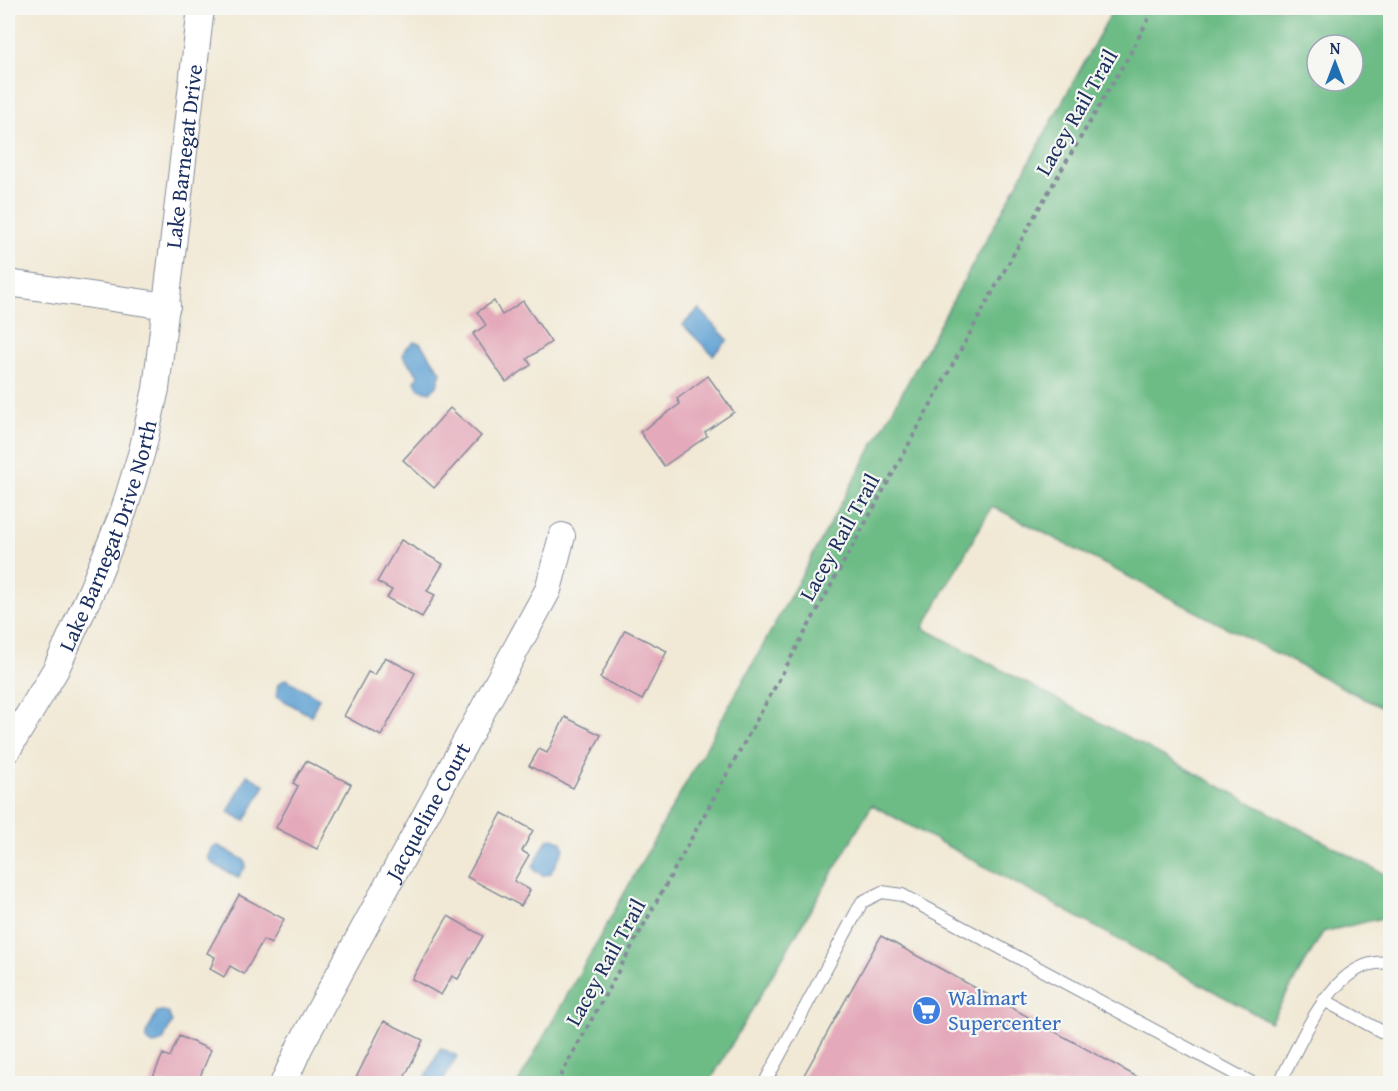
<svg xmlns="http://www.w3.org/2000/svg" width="1398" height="1091" font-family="'Gentium Book Plus',serif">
	<rect width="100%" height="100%" fill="#f6f6f2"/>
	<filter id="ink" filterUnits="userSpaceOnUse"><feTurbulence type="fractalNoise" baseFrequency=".0167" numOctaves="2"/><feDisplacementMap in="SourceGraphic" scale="12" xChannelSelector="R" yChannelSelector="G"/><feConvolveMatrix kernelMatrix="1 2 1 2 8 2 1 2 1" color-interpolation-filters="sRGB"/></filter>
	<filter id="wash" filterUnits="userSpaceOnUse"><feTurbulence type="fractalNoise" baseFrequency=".008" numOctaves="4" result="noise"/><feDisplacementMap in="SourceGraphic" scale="24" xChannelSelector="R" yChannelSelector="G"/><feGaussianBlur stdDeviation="1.35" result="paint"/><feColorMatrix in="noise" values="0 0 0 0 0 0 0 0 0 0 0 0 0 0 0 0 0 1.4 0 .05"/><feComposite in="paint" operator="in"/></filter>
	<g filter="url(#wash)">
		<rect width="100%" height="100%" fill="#f1e9d5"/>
		<!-- forest -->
		<path fill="#6dbc86" stroke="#447672" stroke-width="1.5" fill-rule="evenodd" d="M 1114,8 L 1390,8 L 1390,712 L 992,506 L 923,628 L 1390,877 L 1390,920 L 1386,917 L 1323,932 L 1270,1022 L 872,805 L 709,1083 L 518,1083 L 761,649 ZM 1317,45 L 1353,45 L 1353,81 L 1317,81 Z"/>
		<!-- water -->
		<path fill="#5fa1d3" stroke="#3d6898" stroke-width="1.5" d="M 699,309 L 728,340 L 713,355 L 683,325 Z
			M 414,342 L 420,343 L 441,372 L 437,386 L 430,392 L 419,389 L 415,382 L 418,375 L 403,356 L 405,349 Z
			M 286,679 L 319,698 L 311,716 L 276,696 L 278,684 Z
			M 247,775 L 265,785 L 245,821 L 228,812 Z
			M 553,838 L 562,842 L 564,849 L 550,874 L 543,875 L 535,871 L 533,866 L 547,840 Z
			M 219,846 L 244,860 L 246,866 L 238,878 L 212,863 L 208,857 L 213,847 Z
			M 162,1011 L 168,1012 L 172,1022 L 163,1041 L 153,1045 L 146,1040 L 146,1034 L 157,1012 Z
			M 441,1048 L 457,1056 L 442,1083 L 422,1083 Z"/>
		<g id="blocks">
			<!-- building -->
			<path fill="#e4a9ba" d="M 494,301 L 502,315 L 523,301 L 551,342 L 527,359 L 531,365 L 506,382 L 473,334 L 486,325 L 477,312 Z
				M 708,376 L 734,412 L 705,432 L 707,436 L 664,466 L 640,432 L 680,404 L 677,399 Z
				M 450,408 L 481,436 L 434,488 L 403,460 Z
				M 401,540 L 443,564 L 427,591 L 435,595 L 422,617 L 387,598 L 392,590 L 377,582 Z
				M 625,630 L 667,651 L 642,700 L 600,678 Z
				M 385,657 L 415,673 L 381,736 L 344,716 L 368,672 L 375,675 Z
				M 565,717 L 601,735 L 573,788 L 529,766 L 539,749 L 547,753 Z
				M 306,761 L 351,784 L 317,849 L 276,828 L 298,786 L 293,783 Z
				M 502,813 L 533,830 L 522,851 L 529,855 L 514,881 L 530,890 L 521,906 L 467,877 Z
				M 239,895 L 284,919 L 271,944 L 263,940 L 244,974 L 230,966 L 224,977 L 210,969 L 215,957 L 207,953 Z
				M 448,916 L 483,936 L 458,979 L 452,976 L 441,995 L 412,979 Z
				M 881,936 L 1150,1084 L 799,1084 Z
				M 384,1021 L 423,1040 L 401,1084 L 392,1081 L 391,1084 L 353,1084 Z
				M 179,1036 L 211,1050 L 197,1084 L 150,1084 L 163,1054 L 170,1057 Z"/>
		</g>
	</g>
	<g filter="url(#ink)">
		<use href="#blocks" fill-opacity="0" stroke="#868c9a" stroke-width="1.5"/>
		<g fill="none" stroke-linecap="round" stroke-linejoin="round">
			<defs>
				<path id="lane" d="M 1324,1000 L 1390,1036
					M 764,1084 L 862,902 L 882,892 L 902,895 L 1254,1084
					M 1279,1084 C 1301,1043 1333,955 1390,963"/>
				<g id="street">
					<path d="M 8,283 L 167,306"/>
					<path id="s1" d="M 8,749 L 56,669 L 93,587 L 124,510 L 142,451 L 156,389 L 201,8"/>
					<path id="s2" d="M 283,1084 L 300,1046 L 548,590 L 562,536"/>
				</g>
			</defs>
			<!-- lane casing -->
			<use href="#lane" stroke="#868c9a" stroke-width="14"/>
			<!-- street casing -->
			<use href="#street" stroke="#868c9a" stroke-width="28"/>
			<!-- path -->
			<path stroke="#868c9a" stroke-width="4" stroke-dasharray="4.5 4.5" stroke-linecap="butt" d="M 556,1084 L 1039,208 L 1131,52 L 1154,8"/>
			<!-- lane -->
			<use href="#lane" stroke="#fff" stroke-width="12"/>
			<!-- street -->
			<use href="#street" stroke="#fff" stroke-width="26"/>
		</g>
	</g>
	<!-- icons -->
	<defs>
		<symbol id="supermarket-disc" viewBox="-11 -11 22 22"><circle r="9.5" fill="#3f7fe0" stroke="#f6f6f2"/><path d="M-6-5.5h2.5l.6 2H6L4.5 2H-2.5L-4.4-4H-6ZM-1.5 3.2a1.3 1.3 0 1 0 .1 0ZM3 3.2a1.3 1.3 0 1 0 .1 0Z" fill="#fff"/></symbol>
	</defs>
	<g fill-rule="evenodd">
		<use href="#supermarket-disc" x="910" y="994" width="33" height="33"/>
	</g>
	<g text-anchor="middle" stroke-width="4.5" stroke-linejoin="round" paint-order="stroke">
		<!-- street labels -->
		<g font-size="22" fill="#1b2f5e" stroke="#f6f6f2">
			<text transform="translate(1076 112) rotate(-60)" y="8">Lacey Rail Trail</text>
			<text dy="8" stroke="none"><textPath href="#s1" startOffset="626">Lake Barnegat Drive</textPath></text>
			<text dy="8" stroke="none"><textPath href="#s1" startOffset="237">Lake Barnegat Drive North</textPath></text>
			<text transform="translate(839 537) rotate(-61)" y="8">Lacey Rail Trail</text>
			<text dy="8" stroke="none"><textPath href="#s2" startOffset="309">Jacqueline Court</textPath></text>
			<text transform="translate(605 962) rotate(-61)" y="8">Lacey Rail Trail</text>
		</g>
		<!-- shop labels -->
		<g font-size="22" fill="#366cbe" stroke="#f6f6f2" text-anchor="start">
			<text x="948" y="1005">Walmart<tspan x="948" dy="25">Supercenter</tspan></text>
		</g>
	</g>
	<!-- margin -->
	<rect width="1398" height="1091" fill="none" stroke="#f6f6f2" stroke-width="30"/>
	<!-- north arrow -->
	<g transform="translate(1335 63)"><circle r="28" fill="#f6f6f2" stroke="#9ea6b7" stroke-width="1.5"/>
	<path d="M0-4.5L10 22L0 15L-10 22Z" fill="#1f6fb2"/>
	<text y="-9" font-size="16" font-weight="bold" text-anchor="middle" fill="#1b2f5e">N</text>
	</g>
</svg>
